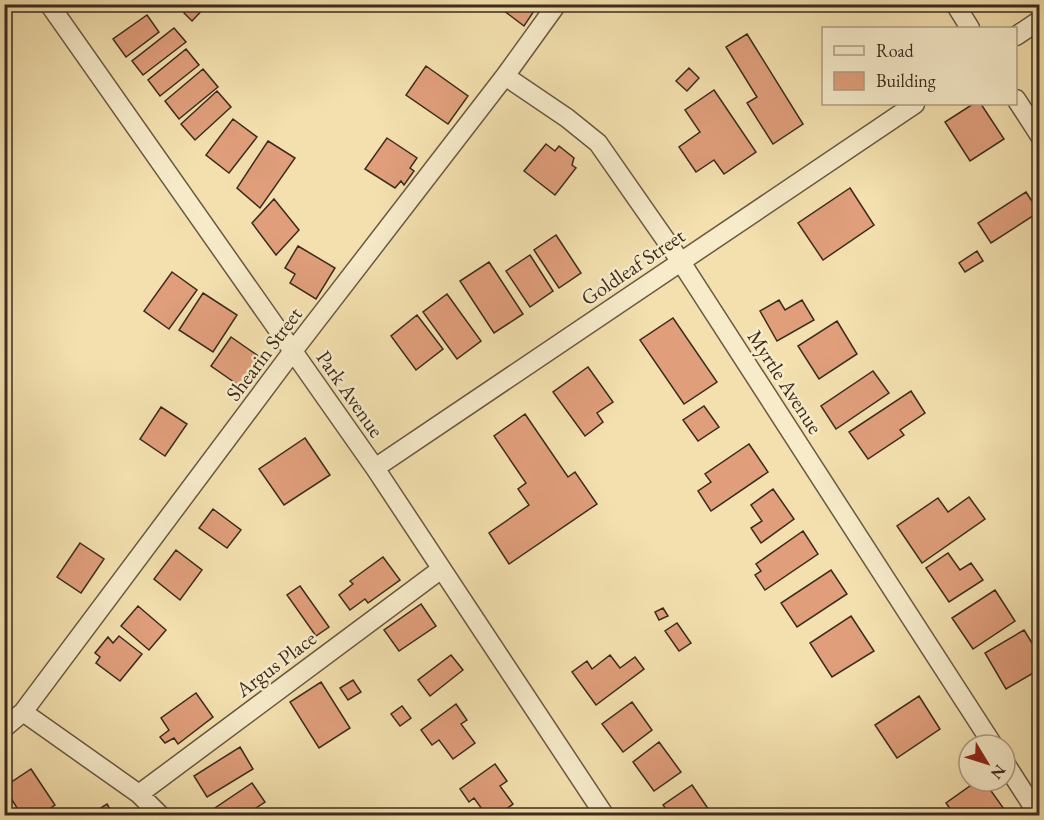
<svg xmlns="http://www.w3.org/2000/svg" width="1044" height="820" font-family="'EB Garamond',serif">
	<rect width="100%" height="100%" fill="#f3e0ae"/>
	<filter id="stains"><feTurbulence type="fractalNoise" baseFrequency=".00333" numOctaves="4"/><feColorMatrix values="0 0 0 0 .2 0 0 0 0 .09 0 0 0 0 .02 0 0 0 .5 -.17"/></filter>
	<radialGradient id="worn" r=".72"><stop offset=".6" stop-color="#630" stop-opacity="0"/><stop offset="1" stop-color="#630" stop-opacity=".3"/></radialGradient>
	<!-- building -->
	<path fill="#e09e7b" stroke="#3c2b1d" stroke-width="1.5" d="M 191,4 L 208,4 L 192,21 L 184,13 Z
		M 495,4 L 525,4 L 534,11 L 524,26 Z
		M 147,15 L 159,32 L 126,57 L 113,39 Z
		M 174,28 L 186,42 L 143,75 L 132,61 Z
		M 747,34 L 803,124 L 773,144 L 747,103 L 757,97 L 726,47 Z
		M 186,49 L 199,65 L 160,96 L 148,80 Z
		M 426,66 L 468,96 L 448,124 L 406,95 Z
		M 689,68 L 699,78 L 687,91 L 676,81 Z
		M 203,69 L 218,87 L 179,119 L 165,101 Z
		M 714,90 L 756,152 L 724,174 L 714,160 L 696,172 L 679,147 L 700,132 L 685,110 Z
		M 217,91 L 231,107 L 195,140 L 181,124 Z
		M 973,104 L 981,104 L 1004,139 L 970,161 L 945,122 Z
		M 233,119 L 257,137 L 229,173 L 206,155 Z
		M 387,138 L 417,158 L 410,168 L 414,171 L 404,185 L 401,181 L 395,188 L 365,169 Z
		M 268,141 L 295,158 L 260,208 L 237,188 Z
		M 546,144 L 555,151 L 559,146 L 574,158 L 572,165 L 576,168 L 555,195 L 524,171 Z
		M 850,188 L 874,225 L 823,260 L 798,223 Z
		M 1026,192 L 1039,212 L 991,243 L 978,223 Z
		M 274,199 L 299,230 L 276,255 L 252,223 Z
		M 556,235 L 581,273 L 559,288 L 534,250 Z
		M 298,246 L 335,268 L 316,299 L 290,283 L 295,274 L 285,268 Z
		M 977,251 L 983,261 L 965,272 L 959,263 Z
		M 530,255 L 553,291 L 530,307 L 506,271 Z
		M 489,262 L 523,314 L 494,333 L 460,281 Z
		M 172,272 L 197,290 L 169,329 L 144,311 Z
		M 203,293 L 237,315 L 213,352 L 179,330 Z
		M 447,294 L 481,341 L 457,359 L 423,312 Z
		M 779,300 L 785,310 L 802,300 L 814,320 L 777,341 L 760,311 Z
		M 417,315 L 443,349 L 416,370 L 391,336 Z
		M 673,318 L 717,382 L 684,404 L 640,340 Z
		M 837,321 L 857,354 L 819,379 L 798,346 Z
		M 231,337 L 264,360 L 244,389 L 211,366 Z
		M 588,367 L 613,402 L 597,413 L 603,422 L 585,436 L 553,392 Z
		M 873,371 L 889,393 L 836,429 L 821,406 Z
		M 911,391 L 925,413 L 900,430 L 904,435 L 868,459 L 849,432 Z
		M 704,406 L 719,427 L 698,441 L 683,420 Z
		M 161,407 L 187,424 L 165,456 L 140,439 Z
		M 525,414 L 568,477 L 575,472 L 597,504 L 509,564 L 489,533 L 529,505 L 518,489 L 526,483 L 494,436 Z
		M 305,438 L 330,475 L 284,505 L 259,469 Z
		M 749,444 L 768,472 L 711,511 L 698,491 L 711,482 L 705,474 Z
		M 773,489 L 794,519 L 761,543 L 751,528 L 762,521 L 751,505 Z
		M 969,497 L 985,519 L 922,563 L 897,526 L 938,498 L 948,512 Z
		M 213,509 L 241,530 L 227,548 L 199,528 Z
		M 803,531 L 818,554 L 765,590 L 755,575 L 761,571 L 756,564 Z
		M 80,543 L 104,559 L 81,593 L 57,577 Z
		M 176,550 L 202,570 L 180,600 L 154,579 Z
		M 948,553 L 960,570 L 971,563 L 983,580 L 949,602 L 926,568 Z
		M 383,557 L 400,580 L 368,603 L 365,599 L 350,610 L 339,595 L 353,584 L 350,581 Z
		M 831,570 L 847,594 L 797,627 L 781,603 Z
		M 300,586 L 329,627 L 316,636 L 287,595 Z
		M 995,590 L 1015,621 L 973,649 L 952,618 Z
		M 421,604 L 436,626 L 399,651 L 384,630 Z
		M 138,606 L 166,630 L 149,650 L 121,626 Z
		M 663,608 L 668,616 L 659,620 L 655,612 Z
		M 851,616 L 874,651 L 832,677 L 810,643 Z
		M 677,623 L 691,643 L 679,651 L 665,631 Z
		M 1024,630 L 1040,656 L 1040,669 L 1006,689 L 985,653 Z
		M 119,636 L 142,654 L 120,681 L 96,663 L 100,657 L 95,653 L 108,637 L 113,643 Z
		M 451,655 L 463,670 L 430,696 L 418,680 Z
		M 610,655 L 620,668 L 635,657 L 644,669 L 596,705 L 572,672 L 587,661 L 592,669 Z
		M 353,680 L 361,692 L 348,700 L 340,688 Z
		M 321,682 L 350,728 L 319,748 L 290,702 Z
		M 196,693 L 213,717 L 178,744 L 174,738 L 165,743 L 160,737 L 169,730 L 161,718 Z
		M 919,696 L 940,729 L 897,758 L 875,725 Z
		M 632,702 L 652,730 L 623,752 L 602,724 Z
		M 456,704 L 467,720 L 461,724 L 475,743 L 453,759 L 439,740 L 432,745 L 421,730 Z
		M 402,706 L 411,718 L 400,726 L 391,714 Z
		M 659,742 L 681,772 L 654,791 L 633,762 Z
		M 240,747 L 253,769 L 207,797 L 194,776 Z
		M 495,764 L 507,781 L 500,786 L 513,804 L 497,816 L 487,816 L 474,798 L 469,802 L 460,789 Z
		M 31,769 L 55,805 L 39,816 L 22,816 L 4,787 Z
		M 977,781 L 984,781 L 1004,809 L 995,816 L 978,816 L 976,812 L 972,816 L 955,816 L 946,803 Z
		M 252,783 L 265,802 L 244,816 L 220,816 L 215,808 Z
		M 692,785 L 711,813 L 708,816 L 671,816 L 663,805 Z
		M 107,804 L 114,816 L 88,816 Z"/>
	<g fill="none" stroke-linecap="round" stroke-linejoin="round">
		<defs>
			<path id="minor" d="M 49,4 L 375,468 L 605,816
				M 955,4 L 970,28
				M 1016,36 L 1040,20
				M 505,76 L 567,118 L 598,143 L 681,262 L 993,745
				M 1016,99 L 1040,136
				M 375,468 L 915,104
				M 23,712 L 139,794 L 161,816
				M 4,728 L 23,712 L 293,351 L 505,76 L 557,4
				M 1005,763 L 1039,816
				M 139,794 L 440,570"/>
		</defs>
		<!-- minor casing -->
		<use href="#minor" stroke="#6a5841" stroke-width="21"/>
		<!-- minor -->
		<use href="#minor" stroke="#f7ebca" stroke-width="18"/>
	</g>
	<g text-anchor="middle" stroke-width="5" stroke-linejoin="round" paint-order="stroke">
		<!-- street labels -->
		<g font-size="21" fill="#3c2b1d" stroke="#f7ebca">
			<text transform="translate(633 267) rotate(-34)" y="7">Goldleaf Street</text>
			<text transform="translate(264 354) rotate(-53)" y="7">Shearin Street</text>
			<text transform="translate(785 382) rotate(57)" y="7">Myrtle Avenue</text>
			<text transform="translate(350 394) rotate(55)" y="7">Park Avenue</text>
			<text transform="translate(276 664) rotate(-37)" y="7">Argus Place</text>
		</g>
	</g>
	<!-- margin -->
	<rect width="1044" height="820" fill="none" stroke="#f3e0ae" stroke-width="24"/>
	<rect x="6" y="6" width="1032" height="808" fill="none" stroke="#3c2b1d" stroke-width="3"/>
	<rect x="12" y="12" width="1020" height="796" fill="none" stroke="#3c2b1d" stroke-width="1.5"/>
	<!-- legend -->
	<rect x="822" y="27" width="195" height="78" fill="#f7ebca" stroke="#ac9e85" stroke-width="1.5"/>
	<rect x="834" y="46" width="30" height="9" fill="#f7ebca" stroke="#ac9e85" stroke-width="1.5"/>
	<text x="876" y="57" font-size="18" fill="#3c2b1d">Road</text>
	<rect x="834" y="72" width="30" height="18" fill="#e09e7b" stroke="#ac9e85" stroke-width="1.5"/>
	<text x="876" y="87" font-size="18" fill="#3c2b1d">Building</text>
	<!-- north arrow -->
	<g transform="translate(987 763) rotate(128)"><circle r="28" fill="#f7ebca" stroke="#ac9e85" stroke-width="1.5"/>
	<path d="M0-4.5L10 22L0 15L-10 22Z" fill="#8f2418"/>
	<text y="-9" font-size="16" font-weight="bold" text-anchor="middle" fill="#3c2b1d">N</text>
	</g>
	<rect width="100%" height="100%" filter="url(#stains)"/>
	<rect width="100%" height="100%" fill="url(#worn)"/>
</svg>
